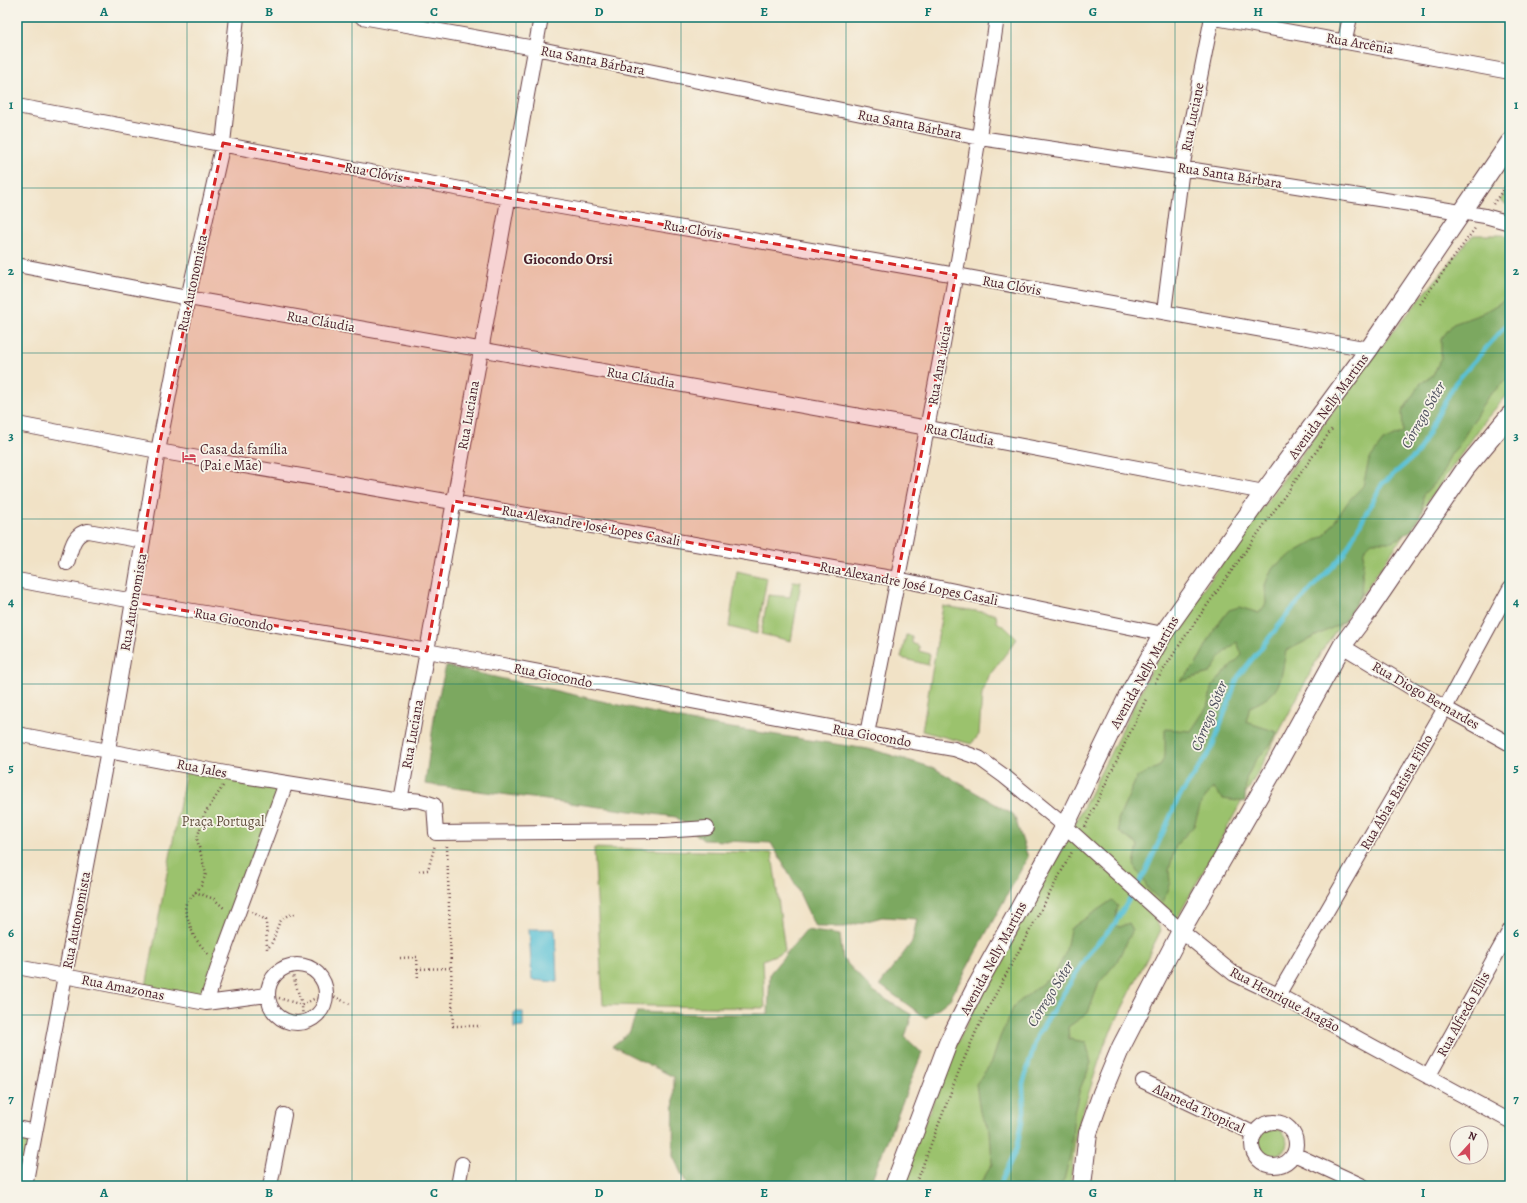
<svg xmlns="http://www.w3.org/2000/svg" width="1527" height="1203" font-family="Alegreya,serif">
	<rect width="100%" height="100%" fill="#f7f3e8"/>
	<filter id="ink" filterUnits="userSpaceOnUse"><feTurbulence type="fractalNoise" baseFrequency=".025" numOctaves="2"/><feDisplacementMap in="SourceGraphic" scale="8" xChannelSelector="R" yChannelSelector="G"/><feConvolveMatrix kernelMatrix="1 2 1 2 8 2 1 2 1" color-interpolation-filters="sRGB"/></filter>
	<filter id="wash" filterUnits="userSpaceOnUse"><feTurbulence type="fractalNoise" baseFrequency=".012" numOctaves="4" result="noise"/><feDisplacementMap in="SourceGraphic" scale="16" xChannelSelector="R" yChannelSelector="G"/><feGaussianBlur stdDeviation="0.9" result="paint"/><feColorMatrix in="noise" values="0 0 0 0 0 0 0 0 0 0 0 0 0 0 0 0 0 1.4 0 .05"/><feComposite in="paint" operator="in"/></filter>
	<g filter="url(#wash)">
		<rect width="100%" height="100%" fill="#f1e2c6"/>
		<!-- green -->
		<path fill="#9bc26d" stroke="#72704c" d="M 1510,183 L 1510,206 L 1500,201 Z
			M 1473,235 L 1503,235 L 1510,238 L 1510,392 L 1487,418 L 1321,652 L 1264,761 L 1173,926 L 1149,909 L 1161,930 L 1105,1043 L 1076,1132 L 1070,1186 L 899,1186 L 955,1048 L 980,996 L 1065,844 L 1167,639 L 1376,352 Z
			M 737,571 L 767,578 L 757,634 L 729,627 Z
			M 793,581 L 801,582 L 791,641 L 761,634 L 768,595 L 790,597 Z
			M 943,606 L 996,614 L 997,622 L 1007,629 L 1017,639 L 989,676 L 982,694 L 979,735 L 971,744 L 922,731 Z
			M 906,635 L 912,636 L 912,643 L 919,646 L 919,651 L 930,654 L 928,665 L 901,658 Z
			M 187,765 L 286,783 L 206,1003 L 145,992 Z
			M 594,848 L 772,853 L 785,951 L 763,960 L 765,1008 L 603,1005 Z
			M1259 1142a14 14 0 1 1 28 0a14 14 0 1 1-28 0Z
			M 17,1128 L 35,1132 L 25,1186 L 17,1186 Z"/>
		<!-- forest -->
		<path fill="#7ca860" stroke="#636446" d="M 1510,291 L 1510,376 L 1487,398 L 1459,445 L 1451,454 L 1441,476 L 1423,495 L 1422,512 L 1412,530 L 1392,542 L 1372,542 L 1364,550 L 1361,595 L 1344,622 L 1286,651 C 1280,683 1282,693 1250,707 L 1246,722 L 1277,732 L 1271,744 L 1255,761 L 1246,779 L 1245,802 L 1223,799 L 1213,788 L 1201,803 L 1194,826 L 1176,845 L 1169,870 L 1170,882 L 1163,903 L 1149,890 L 1134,865 L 1138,845 L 1119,832 L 1118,820 L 1137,777 L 1160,766 L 1165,755 L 1165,729 L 1191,731 L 1207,707 L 1213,685 L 1242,655 L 1237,642 L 1222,655 L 1210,673 L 1180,681 L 1196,665 L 1215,628 L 1229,610 L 1239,607 L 1259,613 L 1266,604 L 1265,585 L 1272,568 L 1297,551 L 1325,535 L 1350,499 L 1363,486 L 1369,460 L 1383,441 L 1403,432 L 1402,412 L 1420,384 L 1433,375 L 1441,358 L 1441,339 L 1453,324 L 1481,314 L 1503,301 Z
			M 446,666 L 699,723 L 874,750 L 934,768 L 1014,815 L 1028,857 L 950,999 L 926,1018 L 880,985 L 912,942 L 917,919 L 882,917 L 845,927 L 815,927 L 796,886 L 771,843 L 703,840 L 676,817 L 425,784 L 435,711 Z
			M 1112,900 L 1118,906 L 1114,925 L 1120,927 L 1129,923 L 1133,930 L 1116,963 L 1099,983 L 1088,1013 L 1068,1027 L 1069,1039 L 1086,1042 L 1091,1063 L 1080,1089 L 1074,1113 L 1071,1152 L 1063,1184 L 1061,1186 L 979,1186 L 992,1164 L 990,1131 L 980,1112 L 976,1084 L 992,1062 L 1000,1037 L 1014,1006 L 1056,972 L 1065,954 L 1070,929 Z
			M 806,930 L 840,935 L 843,959 L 875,993 L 912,1015 L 905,1037 L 922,1053 L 869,1186 L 687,1186 L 673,1156 L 674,1077 L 612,1046 L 629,1033 L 637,1012 L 698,1014 L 768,1014 L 770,973 Z"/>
		<!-- water -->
		<path fill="#59c1d6" stroke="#527080" d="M 529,929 L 555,929 L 557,982 L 532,980 Z
			M 514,1012 L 523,1012 L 523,1027 L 514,1028 Z"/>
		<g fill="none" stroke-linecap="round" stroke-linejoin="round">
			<!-- stream -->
			<path stroke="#59c1d6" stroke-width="4.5" d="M 999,1186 L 1017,1148 L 1024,1111 L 1023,1084 L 1037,1036 L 1090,951 L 1114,925 L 1146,871 L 1178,799 L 1211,750 L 1238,677 L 1292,609 L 1344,554 L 1382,484 L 1417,454 L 1455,383 L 1510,321"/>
		</g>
	</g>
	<g filter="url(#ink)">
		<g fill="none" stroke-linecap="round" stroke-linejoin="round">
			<defs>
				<path id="minor" d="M 362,17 L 535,48 L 980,138 L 1182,168 L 1461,212 L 1485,216 L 1510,223
					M 1210,17 L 1510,72
					M 1345,40 L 1350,17
					M 17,106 L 509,198 L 956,275 L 1369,349
					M 17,265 L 188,298 L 928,428 L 1264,492
					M 1164,312 L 1182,168 L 1212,17
					M 17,424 L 158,451 L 897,579 L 1163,634
					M 67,563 C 71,550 73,533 88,531 L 143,541
					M 17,580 C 153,606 291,626 427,651 C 603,683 778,719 954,749 L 979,758 L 1004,776 L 1065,826 L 1181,931 L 1234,974 L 1278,995 L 1510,1121
					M 1342,646 L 1445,708 L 1510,744
					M 17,734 L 231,774 L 400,801 L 541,17
					M 867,734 C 914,496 963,258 997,17
					M 400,801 C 413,799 421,800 434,805 L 436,833 L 663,831 L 707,828
					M268 994a29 29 0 1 1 58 0a29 29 0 1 1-58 0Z
					M 17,967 L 206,1003 L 267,995
					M 1278,995 L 1445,708 L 1510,588
					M 206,1003 L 218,967 L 286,783
					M 1428,1077 L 1510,930
					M 1143,1081 L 1255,1134
					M1252 1144a22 22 0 1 1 44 0a22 22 0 1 1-44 0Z
					M 17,1128 L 35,1132
					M 1294,1154 L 1363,1186
					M 25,1186 L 108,750 L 158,451 L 188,298 L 223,143 L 237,17
					M 270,1186 L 284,1115
					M 458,1186 L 462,1164"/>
				<path id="major" d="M 894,1186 L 948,1043 L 975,989 L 1065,826 L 1128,696 L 1163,634 L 1264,492 L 1369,349 L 1510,142
					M 1082,1186 L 1088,1133 L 1102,1093 L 1121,1047 L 1181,931 L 1280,759 L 1342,646 L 1369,610 L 1466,468 L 1510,415"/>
			</defs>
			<!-- minor casing -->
			<use href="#minor" stroke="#633c42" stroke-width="16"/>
			<!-- major casing -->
			<use href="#major" stroke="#633c42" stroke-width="20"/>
			<!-- path -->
			<path stroke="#633c42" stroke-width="2.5" stroke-dasharray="1 3" stroke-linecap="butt" d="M 1493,204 L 1510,180
				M 1420,304 L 1476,227
				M 1155,683 L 1184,638 L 1332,429
				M 1085,827 L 1146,699
				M 447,846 L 453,1026 L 481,1026
				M 419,871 L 428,870 L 435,845
				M 195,892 L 214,899 L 225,909
				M 252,912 L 266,920 L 267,949 C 280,937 272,915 296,914
				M 208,954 L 194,937 L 185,910 L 186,903 L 201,886 L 206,874 L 197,839 L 204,815 L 223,786
				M 400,958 L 417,957 L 418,980
				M 290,965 L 302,1005 L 303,1023
				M 417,969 L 451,968
				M 279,998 L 302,1005 L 326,993 L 350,1004
				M 915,1186 L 959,1071 L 978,1027 L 1073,850"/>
			<!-- minor -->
			<use href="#minor" stroke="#fff" stroke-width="14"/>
			<!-- major -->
			<use href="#major" stroke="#fff" stroke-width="18"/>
		</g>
	</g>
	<!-- marked area -->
	<path fill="#d62828" fill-opacity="0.2" stroke="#d62828" stroke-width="3" stroke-dasharray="8 5" stroke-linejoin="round" d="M 223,143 L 509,198 L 956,275 L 897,579 L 454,501 L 427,651 L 133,602 L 158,451 Z"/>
	<!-- grid -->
	<path fill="none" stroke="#0f766e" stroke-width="1" stroke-opacity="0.55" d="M 187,17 L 187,1186M 352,17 L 352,1186M 516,17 L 516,1186M 681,17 L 681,1186M 846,17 L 846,1186M 1011,17 L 1011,1186M 1175,17 L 1175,1186M 1340,17 L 1340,1186M 17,188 L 1510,188M 17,353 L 1510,353M 17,519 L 1510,519M 17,684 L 1510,684M 17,850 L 1510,850M 17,1015 L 1510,1015"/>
	<!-- icons -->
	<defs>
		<symbol id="hotel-bare" viewBox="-9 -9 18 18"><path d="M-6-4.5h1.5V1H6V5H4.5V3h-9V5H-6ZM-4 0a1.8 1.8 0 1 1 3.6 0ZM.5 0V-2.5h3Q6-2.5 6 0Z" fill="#d1495b" stroke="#f7f3e8" stroke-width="2.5" paint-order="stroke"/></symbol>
	</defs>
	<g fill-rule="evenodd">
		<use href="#hotel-bare" x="179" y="447" width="20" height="20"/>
	</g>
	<g text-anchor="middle" stroke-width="3.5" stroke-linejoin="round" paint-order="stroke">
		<!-- street labels -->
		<g font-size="14" fill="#4a1f2b" stroke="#f7f3e8">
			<text transform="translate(1360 43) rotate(10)" y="5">Rua Arcênia</text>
			<text transform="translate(593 60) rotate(11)" y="5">Rua Santa Bárbara</text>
			<text transform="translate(1192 117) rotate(-79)" y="5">Rua Luciane</text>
			<text transform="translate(910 124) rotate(11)" y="5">Rua Santa Bárbara</text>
			<text transform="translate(374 172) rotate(11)" y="5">Rua Clóvis</text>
			<text transform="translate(1230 175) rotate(9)" y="5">Rua Santa Bárbara</text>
			<text transform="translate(693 229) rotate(10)" y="5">Rua Clóvis</text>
			<text transform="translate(192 283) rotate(-78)" y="5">Rua Autonomista</text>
			<text transform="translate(1012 285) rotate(10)" y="5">Rua Clóvis</text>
			<text transform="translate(321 321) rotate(10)" y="5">Rua Cláudia</text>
			<text transform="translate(939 365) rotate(-80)" y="5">Rua Ana Lúcia</text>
			<text transform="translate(641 377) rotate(10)" y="5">Rua Cláudia</text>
			<text transform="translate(1328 406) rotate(-54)" y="5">Avenida Nelly Martins</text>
			<text transform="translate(468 415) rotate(-80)" y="5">Rua Luciana</text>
			<text transform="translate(960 434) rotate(11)" y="5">Rua Cláudia</text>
			<text transform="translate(591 525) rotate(10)" y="5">Rua Alexandre José Lopes Casali</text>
			<text transform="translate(909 583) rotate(11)" y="5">Rua Alexandre José Lopes Casali</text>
			<text transform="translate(133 602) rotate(-80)" y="5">Rua Autonomista</text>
			<text transform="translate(234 619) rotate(10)" y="5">Rua Giocondo</text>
			<text transform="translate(1144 672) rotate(-61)" y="5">Avenida Nelly Martins</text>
			<text transform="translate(553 675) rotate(11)" y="5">Rua Giocondo</text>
			<text transform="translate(1426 695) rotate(30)" y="5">Rua Diogo Bernardes</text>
			<text transform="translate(412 734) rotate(-80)" y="5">Rua Luciana</text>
			<text transform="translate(872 735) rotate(10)" y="5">Rua Giocondo</text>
			<text transform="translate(202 768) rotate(11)" y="5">Rua Jales</text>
			<text transform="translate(1396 792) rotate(-60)" y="5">Rua Abias Batista Filho</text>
			<text transform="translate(76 920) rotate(-79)" y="5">Rua Autonomista</text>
			<text transform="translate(993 958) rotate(-62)" y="5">Avenida Nelly Martins</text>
			<text transform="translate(123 987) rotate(11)" y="5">Rua Amazonas</text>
			<text transform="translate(1285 999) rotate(28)" y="5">Rua Henrique Aragão</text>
			<text transform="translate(1463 1014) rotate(-61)" y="5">Rua Alfredo Ellis</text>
			<text transform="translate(1199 1108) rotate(25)" y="5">Alameda Tropical</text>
		</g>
		<!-- poi labels -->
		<g font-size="14" fill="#4a1f2b" stroke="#f7f3e8" text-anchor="start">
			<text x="200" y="454">Casa da família<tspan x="200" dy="16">(Pai e Mãe)</tspan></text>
		</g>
		<!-- park labels -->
		<g font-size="14" fill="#62503f" stroke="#f7f3e8">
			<text x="223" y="826">Praça Portugal</text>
		</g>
		<!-- neighbourhood labels -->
		<g font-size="15" font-weight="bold" fill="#4a1f2b" stroke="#f7f3e8">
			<text x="568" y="264">Giocondo Orsi</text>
		</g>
		<!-- water labels -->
		<g font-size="15" font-style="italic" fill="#4e505e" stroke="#f7f3e8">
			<text transform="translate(1423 415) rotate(-60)" y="5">Córrego Sóter</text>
			<text transform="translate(1209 716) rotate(-68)" y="5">Córrego Sóter</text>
			<text transform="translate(1050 994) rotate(-58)" y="5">Córrego Sóter</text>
		</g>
	</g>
	<!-- margin -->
	<rect width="1527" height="1203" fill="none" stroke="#f7f3e8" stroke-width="44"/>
	<!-- north arrow -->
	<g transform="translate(1469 1145) rotate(21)"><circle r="19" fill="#f7f3e8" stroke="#b29e9c"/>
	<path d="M0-3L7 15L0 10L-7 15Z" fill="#d1495b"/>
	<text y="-6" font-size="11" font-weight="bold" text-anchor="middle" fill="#4a1f2b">N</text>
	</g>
	<rect x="22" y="22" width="1483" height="1159" fill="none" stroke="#0f766e" stroke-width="1.5"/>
	<g font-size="13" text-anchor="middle" font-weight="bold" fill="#0f766e">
		<text x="104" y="16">A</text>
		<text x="269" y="16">B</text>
		<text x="434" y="16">C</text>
		<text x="599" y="16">D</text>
		<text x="764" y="16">E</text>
		<text x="928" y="16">F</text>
		<text x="1093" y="16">G</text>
		<text x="1258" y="16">H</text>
		<text x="1423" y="16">I</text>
		<text x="11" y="109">1</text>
		<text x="1516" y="109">1</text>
		<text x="11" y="275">2</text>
		<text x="1516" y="275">2</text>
		<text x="11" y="440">3</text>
		<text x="1516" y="440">3</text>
		<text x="11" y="606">4</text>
		<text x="1516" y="606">4</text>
		<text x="11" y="772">5</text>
		<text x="1516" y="772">5</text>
		<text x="11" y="937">6</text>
		<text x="1516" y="937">6</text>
		<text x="11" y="1103">7</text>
		<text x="1516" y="1103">7</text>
		<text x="104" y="1197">A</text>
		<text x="269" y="1197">B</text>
		<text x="434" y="1197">C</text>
		<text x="599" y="1197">D</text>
		<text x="764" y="1197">E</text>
		<text x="928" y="1197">F</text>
		<text x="1093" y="1197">G</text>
		<text x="1258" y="1197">H</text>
		<text x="1423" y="1197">I</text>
	</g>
</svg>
